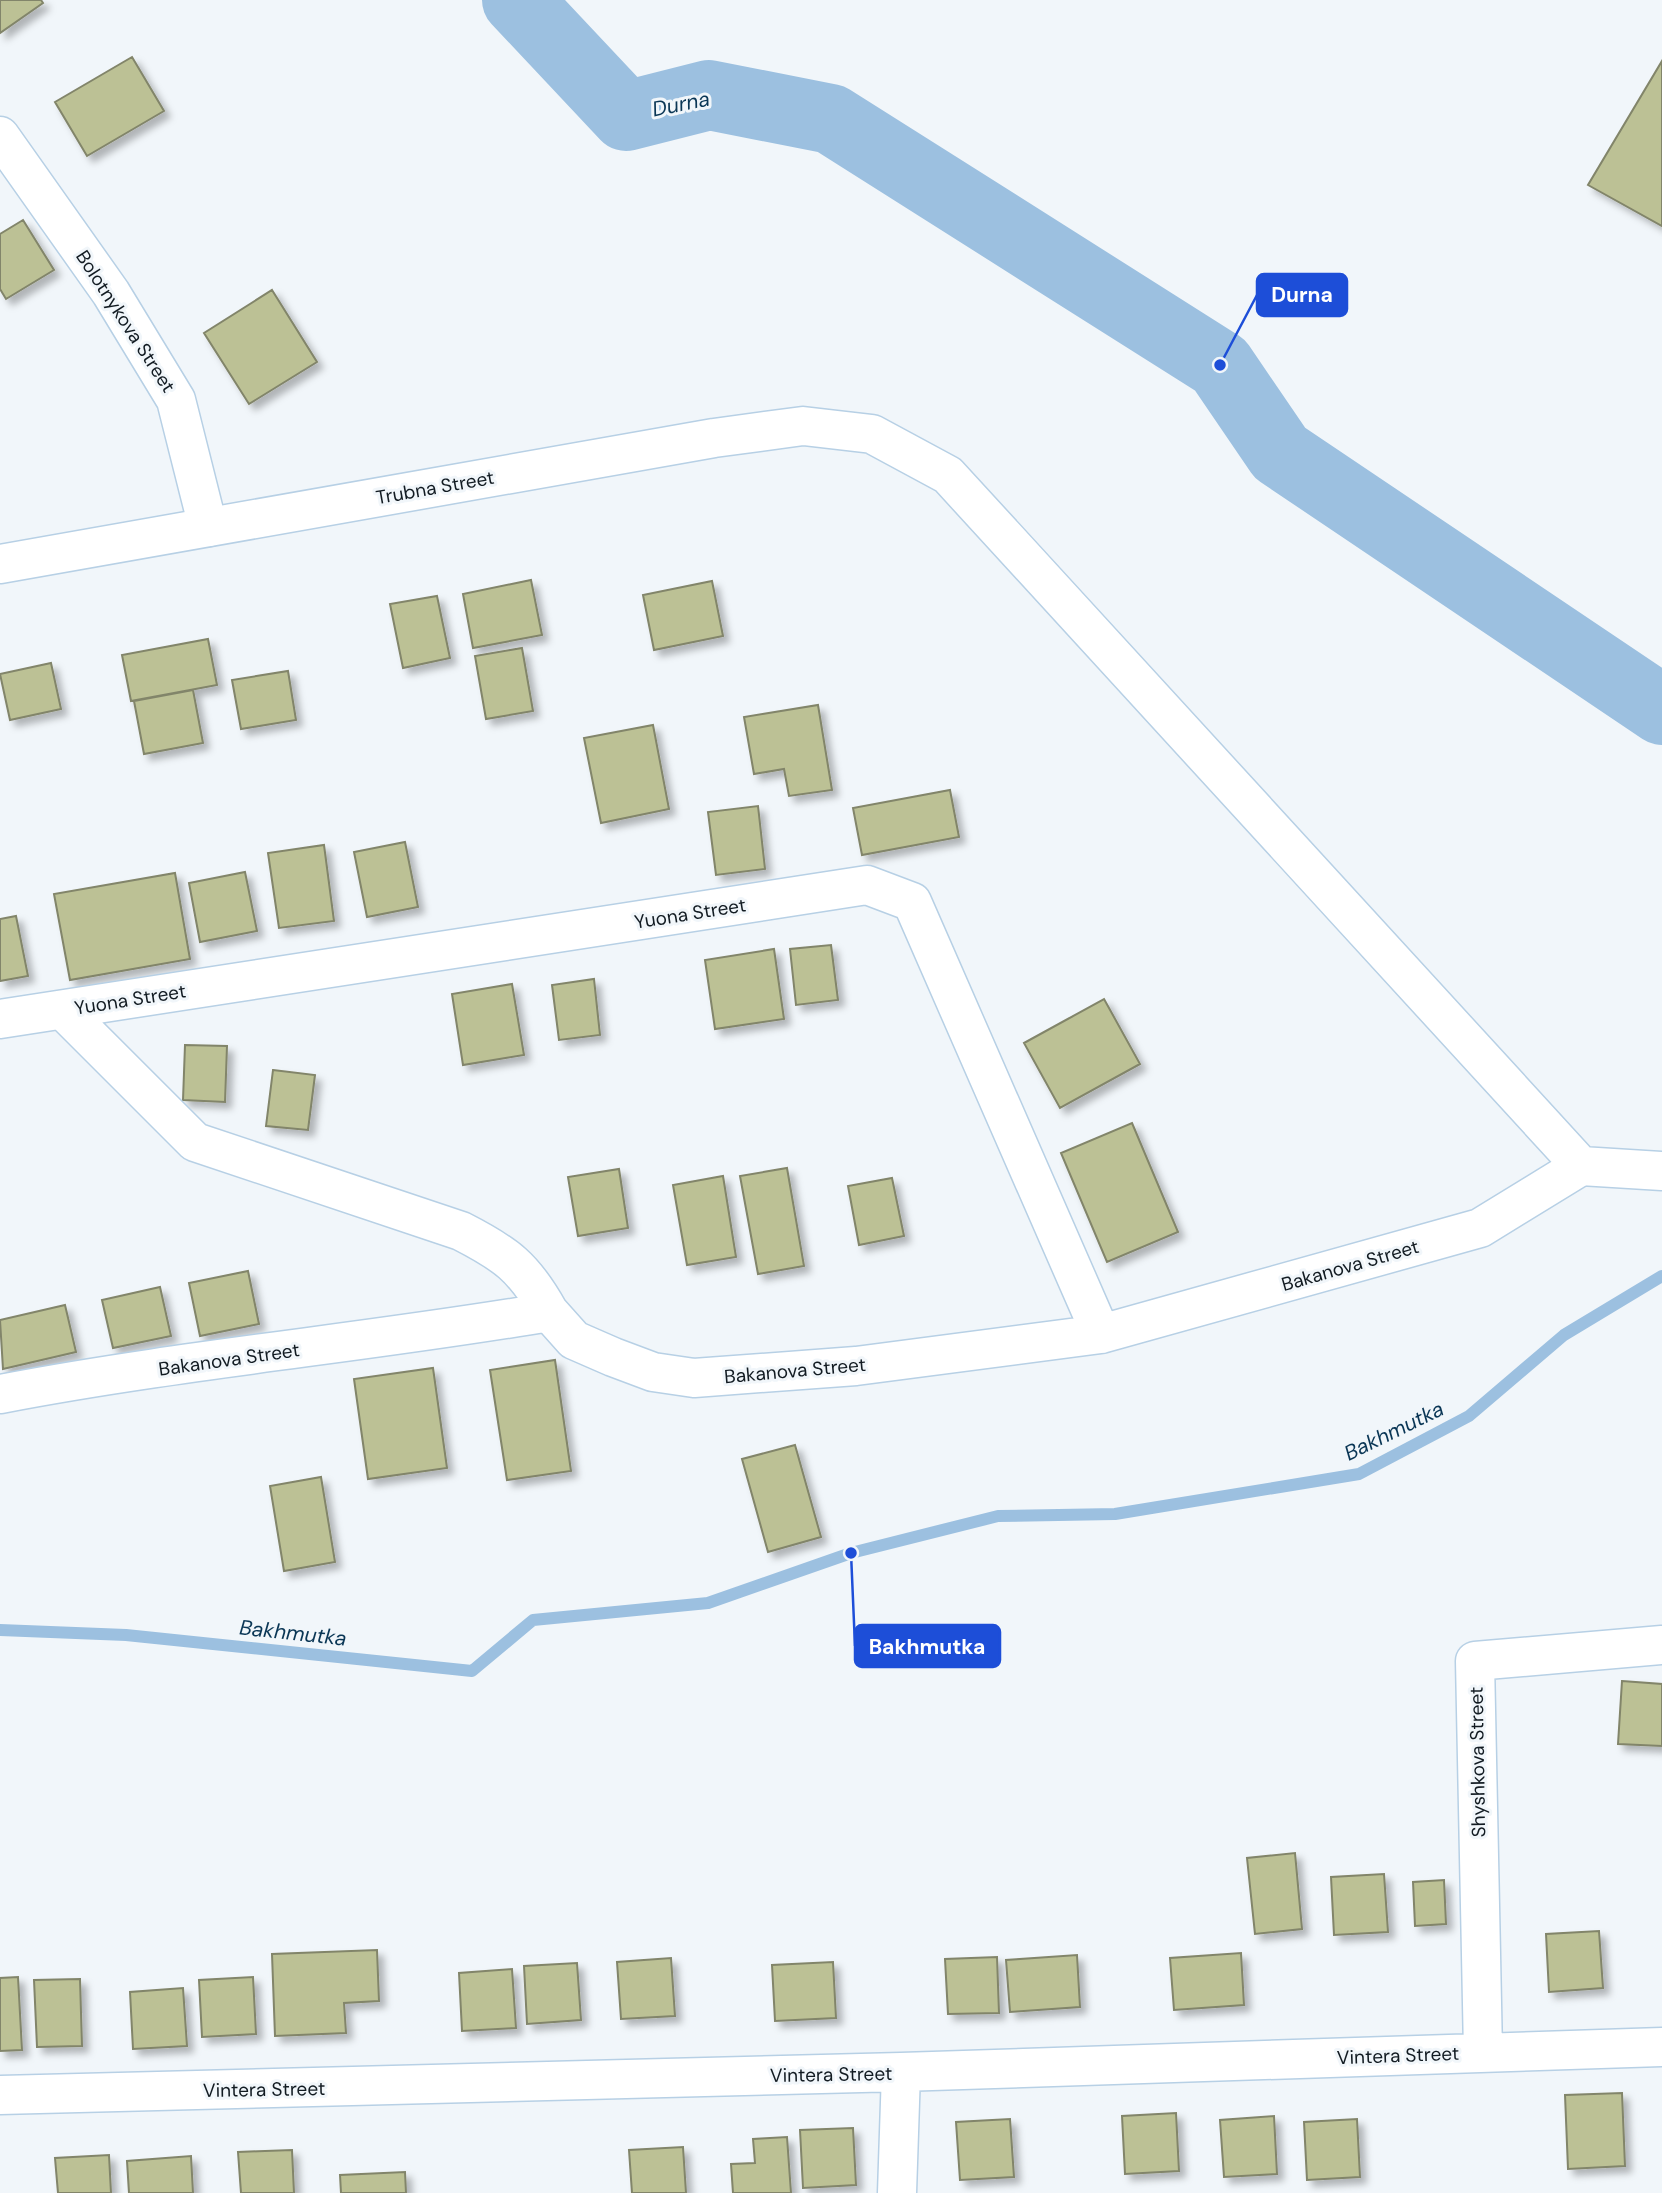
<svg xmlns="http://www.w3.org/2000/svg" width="1662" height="2193" font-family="'DM Sans',sans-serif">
	<defs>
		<filter id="shadow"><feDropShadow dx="6" dy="6" stdDeviation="3.5" flood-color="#0004"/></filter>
	</defs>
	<rect width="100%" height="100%" fill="#f1f6fa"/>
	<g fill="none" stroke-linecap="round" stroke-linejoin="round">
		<!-- stream -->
		<path stroke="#9cc0e0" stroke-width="12" d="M 0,1630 L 126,1635 L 472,1671 L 533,1620 L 708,1603 L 851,1553 L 998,1516 L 1115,1514 L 1359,1474 L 1469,1416 L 1564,1335 L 1662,1276"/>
		<!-- river -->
		<path stroke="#9cc0e0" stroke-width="70" d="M 517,0 L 626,116 L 709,95 L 831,119 L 1220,365 L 1280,453 L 1662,710"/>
	</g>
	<!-- building -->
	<path fill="#bcc195" stroke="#82856a" stroke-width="2" filter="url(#shadow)" d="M 0,0 L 41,0 L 43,3 L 0,33 Z
		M 132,57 L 164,111 L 87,156 L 55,102 Z
		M 1662,61 L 1662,226 L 1588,185 Z
		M 23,220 L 54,270 L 6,299 L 0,289 L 0,234 Z
		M 272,290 L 317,362 L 249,404 L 204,333 Z
		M 531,580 L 542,635 L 473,648 L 463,594 Z
		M 712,581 L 723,636 L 654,650 L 643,595 Z
		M 437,596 L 450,658 L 403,668 L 390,604 Z
		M 208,639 L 217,685 L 131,701 L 122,655 Z
		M 522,648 L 533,711 L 486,719 L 475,656 Z
		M 51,663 L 61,709 L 10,720 L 0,674 Z
		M 288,671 L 296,720 L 241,729 L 232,680 Z
		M 193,690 L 203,743 L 144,754 L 134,701 Z
		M 818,705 L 832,790 L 789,796 L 784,769 L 754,774 L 744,717 Z
		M 653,725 L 669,809 L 601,823 L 584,738 Z
		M 950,790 L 959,837 L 862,855 L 853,808 Z
		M 758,806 L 765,869 L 716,875 L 708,812 Z
		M 405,842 L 418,907 L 367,917 L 354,852 Z
		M 324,845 L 334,921 L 279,928 L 268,853 Z
		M 245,872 L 257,931 L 200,942 L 189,883 Z
		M 175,873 L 190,959 L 70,980 L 54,894 Z
		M 16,916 L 28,976 L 0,981 L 0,919 Z
		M 831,945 L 838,1000 L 796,1005 L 790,949 Z
		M 774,949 L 784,1019 L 715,1029 L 705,960 Z
		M 594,979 L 600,1035 L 559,1040 L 552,985 Z
		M 512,984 L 524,1055 L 463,1065 L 452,994 Z
		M 1104,999 L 1140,1064 L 1060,1108 L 1024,1043 Z
		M 185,1045 L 227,1046 L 225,1102 L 183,1100 Z
		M 273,1070 L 315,1075 L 308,1130 L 266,1126 Z
		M 1132,1123 L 1178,1232 L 1107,1262 L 1061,1153 Z
		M 787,1168 L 804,1266 L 758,1274 L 740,1176 Z
		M 619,1169 L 628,1228 L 578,1236 L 568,1177 Z
		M 723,1176 L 736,1257 L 687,1265 L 673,1185 Z
		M 892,1178 L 904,1236 L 859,1245 L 848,1186 Z
		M 248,1271 L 259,1324 L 200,1336 L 189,1283 Z
		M 160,1287 L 171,1336 L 113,1348 L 102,1300 Z
		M 65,1305 L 76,1352 L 3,1369 L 0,1320 Z
		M 555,1360 L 571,1471 L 507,1480 L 490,1370 Z
		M 433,1368 L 447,1468 L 368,1479 L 354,1379 Z
		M 795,1445 L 821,1537 L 768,1552 L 742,1459 Z
		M 321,1477 L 335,1562 L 284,1571 L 270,1486 Z
		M 1622,1681 L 1662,1684 L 1662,1746 L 1618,1744 Z
		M 1295,1853 L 1302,1929 L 1255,1934 L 1247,1858 Z
		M 1384,1874 L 1388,1932 L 1334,1935 L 1331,1877 Z
		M 1444,1880 L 1446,1924 L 1415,1926 L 1413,1882 Z
		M 1599,1931 L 1603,1988 L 1549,1992 L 1546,1934 Z
		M 377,1950 L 379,2001 L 344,2003 L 346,2033 L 275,2036 L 272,1954 Z
		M 1241,1953 L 1244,2005 L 1174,2010 L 1170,1958 Z
		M 1077,1955 L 1080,2007 L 1010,2012 L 1006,1960 Z
		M 997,1957 L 999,2013 L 948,2014 L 945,1959 Z
		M 671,1958 L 675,2016 L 621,2019 L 617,1962 Z
		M 833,1962 L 836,2018 L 775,2021 L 772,1965 Z
		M 577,1963 L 581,2020 L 527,2024 L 524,1966 Z
		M 512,1969 L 516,2028 L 462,2031 L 459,1973 Z
		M 18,1977 L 22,2050 L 0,2051 L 0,1978 Z
		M 253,1977 L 256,2034 L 202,2037 L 199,1980 Z
		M 80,1979 L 82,2046 L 37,2047 L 34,1980 Z
		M 183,1988 L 187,2046 L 133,2049 L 130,1992 Z
		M 1622,2093 L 1625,2166 L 1568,2169 L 1565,2095 Z
		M 1176,2113 L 1179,2171 L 1125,2174 L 1122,2116 Z
		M 1274,2116 L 1277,2174 L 1224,2177 L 1220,2120 Z
		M 1010,2119 L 1014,2177 L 960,2180 L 956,2122 Z
		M 1357,2119 L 1360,2177 L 1307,2180 L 1304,2122 Z
		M 853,2128 L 856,2185 L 803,2188 L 800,2130 Z
		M 787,2137 L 791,2193 L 733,2193 L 731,2164 L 755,2163 L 753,2139 Z
		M 683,2147 L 686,2193 L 632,2193 L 629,2150 Z
		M 292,2150 L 294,2193 L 241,2193 L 238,2152 Z
		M 109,2155 L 111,2193 L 58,2193 L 55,2158 Z
		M 191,2156 L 193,2193 L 129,2193 L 127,2161 Z
		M 405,2172 L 406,2193 L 341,2193 L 340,2175 Z"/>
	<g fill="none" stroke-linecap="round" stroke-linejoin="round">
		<defs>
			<path id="street" d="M 0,136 L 111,293 L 176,400 L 208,527
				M 63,1010 L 195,1142 L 461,1231 C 506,1254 524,1267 549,1312
				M 0,1019 L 867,885 L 912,902 L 1101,1334
				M 0,1394 C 182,1359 367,1343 549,1312 L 574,1340 L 613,1357 L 653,1372 L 694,1378 L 856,1366 L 1101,1334 L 1480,1228 L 1581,1166
				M 1483,2052 L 1475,1661 L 1662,1645
				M 0,2095 L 901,2072 L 1662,2047
				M 897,2193 L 901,2072"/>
			<path id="secondary" d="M 0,564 L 714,438 L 803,426 L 872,434 L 948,475 L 1581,1166 L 1662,1171"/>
		</defs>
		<!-- street casing -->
		<use href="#street" stroke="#b7d0e5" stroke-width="41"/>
		<!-- secondary casing -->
		<use href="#secondary" stroke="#b7d0e5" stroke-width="41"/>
		<!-- street -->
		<use href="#street" stroke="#fff" stroke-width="38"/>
		<!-- secondary -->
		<use href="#secondary" stroke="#fff" stroke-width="38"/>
	</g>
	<g text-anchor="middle" stroke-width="6" stroke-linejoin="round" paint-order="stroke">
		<!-- street labels -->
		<g font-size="19" fill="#121b22" stroke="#f1f6fa">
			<text transform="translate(126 321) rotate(57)" y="7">Bolotnykova Street</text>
			<text transform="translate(435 487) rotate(-10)" y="7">Trubna Street</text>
			<text transform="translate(690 913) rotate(-9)" y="7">Yuona Street</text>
			<text transform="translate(130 999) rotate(-9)" y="7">Yuona Street</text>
			<text transform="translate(1350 1265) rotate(-16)" y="7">Bakanova Street</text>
			<text transform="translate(229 1359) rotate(-8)" y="7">Bakanova Street</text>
			<text transform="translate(795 1370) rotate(-5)" y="7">Bakanova Street</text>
			<text transform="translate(1477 1762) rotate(-91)" y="7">Shyshkova Street</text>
			<text transform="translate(1398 2055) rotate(-2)" y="7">Vintera Street</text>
			<text transform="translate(831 2074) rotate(-1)" y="7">Vintera Street</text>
			<text transform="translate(264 2089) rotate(-1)" y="7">Vintera Street</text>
		</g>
		<!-- water labels -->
		<g font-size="21" font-style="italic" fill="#0a3655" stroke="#f1f6fa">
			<text transform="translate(681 104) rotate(-11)" y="7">Durna</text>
			<text transform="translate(1394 1431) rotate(-26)" y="7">Bakhmutka</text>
			<text transform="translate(293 1633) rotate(6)" y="7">Bakhmutka</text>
		</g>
	</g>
	<!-- callouts -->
	<path fill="none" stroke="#1d4ed8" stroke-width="2.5" d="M1220 365L1257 295M851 1553L855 1646"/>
	<g fill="#1d4ed8" stroke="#f1f6fa" stroke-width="2.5">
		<circle cx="1220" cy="365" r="7"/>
		<circle cx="851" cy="1553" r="7"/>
	</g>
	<g fill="#1d4ed8" stroke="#1d4ed8" stroke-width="2.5">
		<rect x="1257" y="274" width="90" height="42" rx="7"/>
		<rect x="855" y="1625" width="145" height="42" rx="7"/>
	</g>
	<g font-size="21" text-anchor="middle" font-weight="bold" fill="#fff">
		<text x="1302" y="302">Durna</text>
		<text x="927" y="1654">Bakhmutka</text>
	</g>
</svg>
